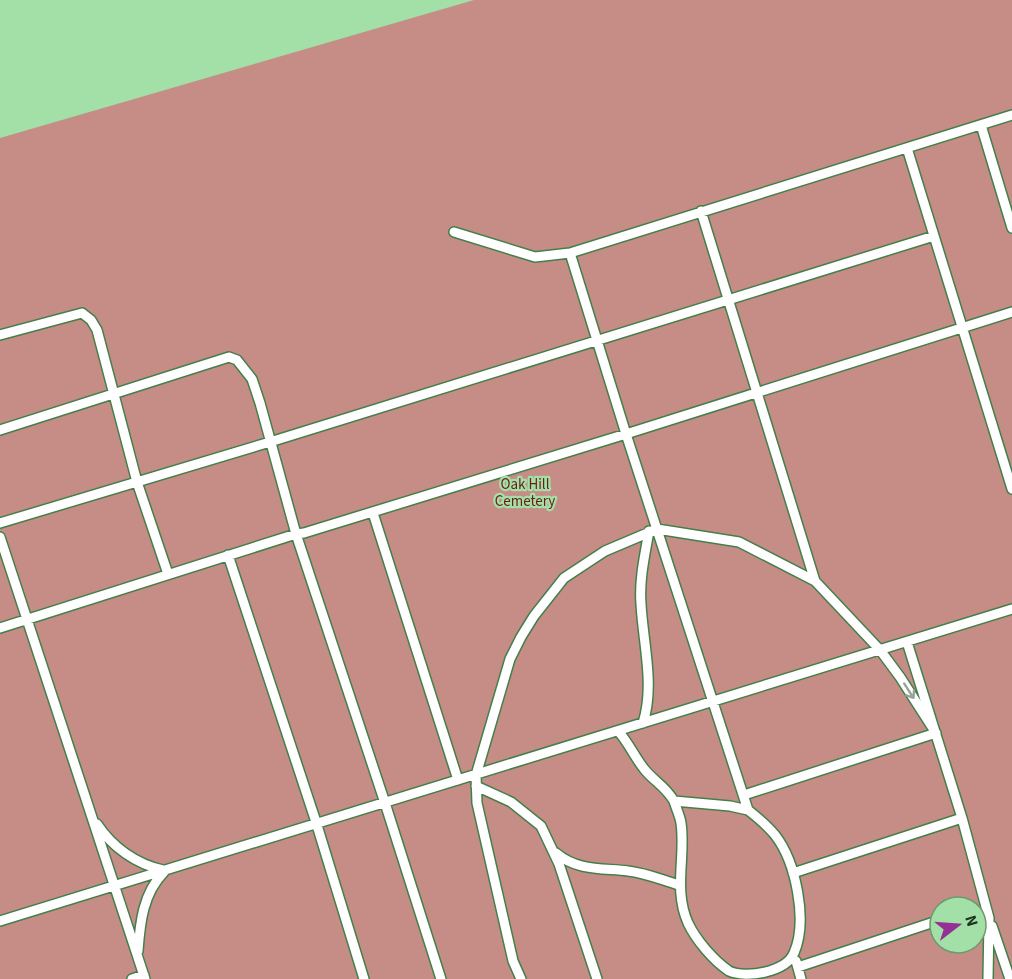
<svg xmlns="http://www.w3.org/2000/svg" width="1012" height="979" font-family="'Source Sans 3',sans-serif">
	<rect width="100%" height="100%" fill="#a2e0a7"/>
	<!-- green -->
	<path fill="#c68d86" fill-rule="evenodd" d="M 474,0 L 1012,0 L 1012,979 L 0,979 L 0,138 ZM 940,907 L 976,907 L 976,943 L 940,943 Z"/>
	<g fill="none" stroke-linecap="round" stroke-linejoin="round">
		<defs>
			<path id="lane" d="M 981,125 L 1012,228
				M 907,148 L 1012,489
				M 701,211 L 815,581
				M 454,232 L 535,257 L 570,253 L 1012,115
				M 570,253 L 626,434 L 748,810 C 757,817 767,825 775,835 C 796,862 808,921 794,953 C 786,972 746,979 729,971 C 713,960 696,940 688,923 C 673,889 686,857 681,823 C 680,816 676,808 674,801 L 730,806 L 748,810
				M 0,335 L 82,313 L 91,320 L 97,330 L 137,482 L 168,574
				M 0,430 L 229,357 L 237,360 L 252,379 L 260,403 L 296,534 L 385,803 L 441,979
				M 373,513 L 458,780
				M 0,523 L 270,442 L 934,236
				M 0,537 L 145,979
				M 228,555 L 316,822 L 364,979
				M 0,628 L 296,534 L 304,533 L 626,434 L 1012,312
				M 907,642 L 962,818 L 989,918 L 988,979
				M 643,723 C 655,685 643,643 641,604 C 639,580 645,554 649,531
				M 618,731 C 629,743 635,758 645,770 C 655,782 665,786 674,801
				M 476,786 L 511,802 L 541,826 L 559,864 L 597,979
				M 744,795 L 936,733
				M 97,824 C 112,847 136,864 163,870
				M 556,853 C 577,871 602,868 628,871 C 646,873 662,880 679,885
				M 793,873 L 962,818
				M 0,921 L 1012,609
				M 992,926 L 1010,979
				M 138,951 C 140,923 143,893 164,872
				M 796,961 L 801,979
				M 798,967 L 940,920
				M 132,979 L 144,975
				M 521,979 L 513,961 L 477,803 L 476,775 L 510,659 L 521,637 L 534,616 L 564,578 L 605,551 L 657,529 L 739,542 L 815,581 L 880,650 L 900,677 L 936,733"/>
		</defs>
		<!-- lane casing -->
		<use href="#lane" stroke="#447f4b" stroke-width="12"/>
		<!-- lane -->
		<use href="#lane" stroke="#fff" stroke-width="9"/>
	</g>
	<!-- one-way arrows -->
	<defs><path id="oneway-shaft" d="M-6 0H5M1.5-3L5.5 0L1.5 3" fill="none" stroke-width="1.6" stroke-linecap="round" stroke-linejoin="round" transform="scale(1.5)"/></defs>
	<use stroke="#98a399" href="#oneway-shaft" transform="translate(909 691) rotate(57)"/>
	<g text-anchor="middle" stroke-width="4.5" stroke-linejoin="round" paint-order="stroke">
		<!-- park labels -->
		<g font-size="15" fill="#6e1c19" stroke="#a2e0a7">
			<text x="525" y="489">Oak Hill<tspan x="525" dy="17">Cemetery</tspan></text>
		</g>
	</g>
	<!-- north arrow -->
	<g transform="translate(958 925) rotate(73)"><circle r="28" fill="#a2e0a7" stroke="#6c9b70" stroke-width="1.5"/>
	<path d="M0-4.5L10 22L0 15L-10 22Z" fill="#943096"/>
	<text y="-9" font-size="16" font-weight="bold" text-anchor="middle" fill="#1a331d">N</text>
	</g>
</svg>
